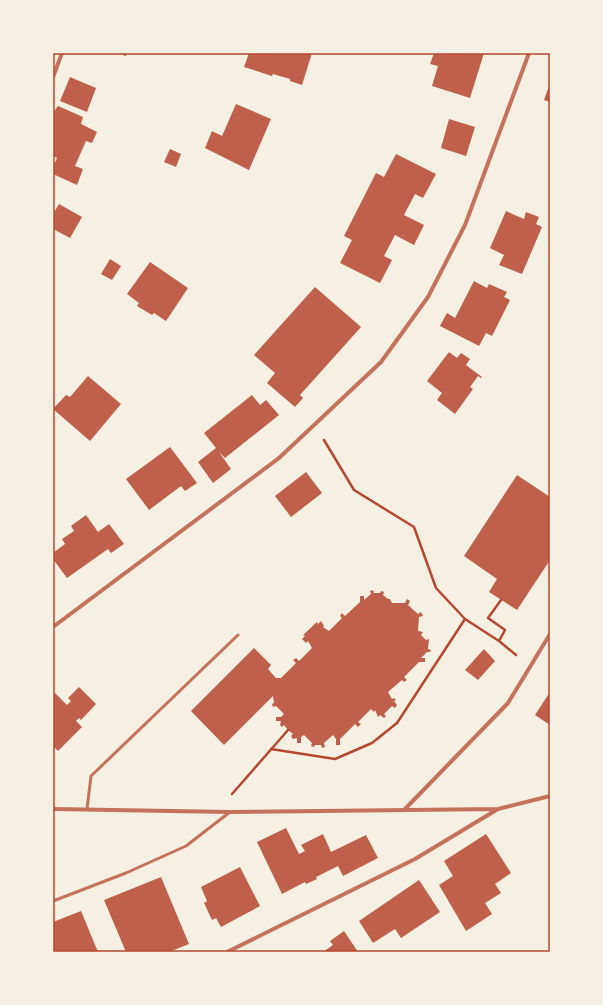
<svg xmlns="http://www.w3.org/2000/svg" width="603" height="1005" font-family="'Space Grotesk',sans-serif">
	<rect width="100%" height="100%" fill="#f6efe4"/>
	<!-- building -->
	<path fill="#bf614a" d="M 117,53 L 127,53 L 126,56 Z
		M 249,53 L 312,53 L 302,85 L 290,81 L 290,79 L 273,74 L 272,76 L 244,67 Z
		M 434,53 L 484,53 L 470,98 L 432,86 L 438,66 L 430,64 Z
		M 70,77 L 96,88 L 87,112 L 60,101 Z
		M 550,83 L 550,102 L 544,100 Z
		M 236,104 L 271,119 L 249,170 L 205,148 L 212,131 L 222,136 Z
		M 58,106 L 83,117 L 81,124 L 97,132 L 92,143 L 86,141 L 75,166 L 83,169 L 77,185 L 53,174 L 53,167 L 57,158 L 53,156 L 53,113 Z
		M 449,119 L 475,127 L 466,156 L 441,148 Z
		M 170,149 L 181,154 L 176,167 L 164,162 Z
		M 396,154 L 436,174 L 423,198 L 415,194 L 404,215 L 424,225 L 414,245 L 395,235 L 384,256 L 392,260 L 380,283 L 340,263 L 352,240 L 344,236 L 376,173 L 384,177 Z
		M 59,204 L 82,217 L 70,238 L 53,229 L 53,214 Z
		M 506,211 L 524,219 L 526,212 L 539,217 L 536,224 L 542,227 L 522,274 L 499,265 L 504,255 L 490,248 Z
		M 110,259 L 121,266 L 112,280 L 101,274 Z
		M 150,262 L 188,288 L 166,321 L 154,313 L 152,315 L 137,306 L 139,303 L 127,294 Z
		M 474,281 L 487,288 L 489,284 L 507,292 L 504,297 L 510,300 L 492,336 L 486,333 L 479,346 L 440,326 L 447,313 L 455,318 Z
		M 315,287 L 361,327 L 300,395 L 303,398 L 295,407 L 267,383 L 275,373 L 254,355 Z
		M 449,352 L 457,358 L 461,353 L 470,359 L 466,365 L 482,377 L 481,378 L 478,376 L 470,387 L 473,389 L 455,414 L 437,400 L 442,393 L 427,381 Z
		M 88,376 L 121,404 L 90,441 L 53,409 L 66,395 L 70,397 Z
		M 252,395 L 260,405 L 266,400 L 279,415 L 225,458 L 219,452 L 231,469 L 213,483 L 198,462 L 216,448 L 204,433 Z
		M 170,447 L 197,483 L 185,491 L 181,486 L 149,510 L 126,479 Z
		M 306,472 L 322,493 L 291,517 L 275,496 Z
		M 517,475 L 550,497 L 550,560 L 517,610 L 489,592 L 497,579 L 464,556 Z
		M 86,515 L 98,532 L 109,524 L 124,544 L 111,553 L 108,549 L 67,578 L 53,559 L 53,553 L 65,544 L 62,539 L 74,531 L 71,526 Z
		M 373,590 L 374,593 L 380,593 L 381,591 L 384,592 L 383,595 L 388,599 L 390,599 L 392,603 L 405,603 L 407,599 L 410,601 L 408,605 L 418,614 L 421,612 L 423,616 L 419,617 L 418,631 L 423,632 L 421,635 L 426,640 L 429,639 L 428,649 L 431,650 L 430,652 L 427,652 L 421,658 L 425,658 L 425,662 L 419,662 L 404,677 L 407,680 L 404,682 L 402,680 L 388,692 L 392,699 L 394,698 L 396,700 L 394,701 L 397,705 L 395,708 L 392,706 L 384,714 L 386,716 L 384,718 L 380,715 L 378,717 L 375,710 L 374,712 L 371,709 L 358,722 L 361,724 L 358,727 L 355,724 L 340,739 L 340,745 L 336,745 L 336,739 L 333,735 L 324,743 L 325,747 L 322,748 L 321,745 L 315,745 L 314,747 L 311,746 L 312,743 L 304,735 L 301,737 L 301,743 L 297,743 L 297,738 L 293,739 L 291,736 L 293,734 L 288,730 L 284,725 L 282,727 L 280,725 L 281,721 L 276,721 L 276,717 L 281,717 L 284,714 L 276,706 L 273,707 L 272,704 L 274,703 L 273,696 L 224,745 L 191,711 L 254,648 L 271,665 L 268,669 L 276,678 L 281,678 L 296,663 L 293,660 L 296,658 L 299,661 L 312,648 L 308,641 L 306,643 L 302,639 L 305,636 L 303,635 L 317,622 L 318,624 L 321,621 L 324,626 L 323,627 L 329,631 L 342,618 L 340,616 L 342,613 L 345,616 L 360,602 L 360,596 L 364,596 L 364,600 L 371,594 L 370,591 Z
		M 484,649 L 495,661 L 478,680 L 465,670 Z
		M 79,687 L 96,704 L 81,720 L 79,718 L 76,721 L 82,727 L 58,751 L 53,746 L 53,691 L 67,705 L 71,701 L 68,698 Z
		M 550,692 L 550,725 L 535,715 Z
		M 286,828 L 299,854 L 305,851 L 301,845 L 323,834 L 331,852 L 366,835 L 378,858 L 343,876 L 338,866 L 316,877 L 317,879 L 306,884 L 305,882 L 282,894 L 257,842 Z
		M 486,834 L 511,873 L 495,884 L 501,893 L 485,903 L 492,914 L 466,931 L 439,885 L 453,876 L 444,861 Z
		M 240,867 L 260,906 L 221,927 L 216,918 L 212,920 L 204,903 L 207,901 L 201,887 Z
		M 161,877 L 189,944 L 169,952 L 126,952 L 104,900 Z
		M 419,880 L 440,912 L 401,938 L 395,929 L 373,943 L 359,921 Z
		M 81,911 L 98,952 L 53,952 L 53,922 Z
		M 344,931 L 358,952 L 323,952 L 333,945 L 330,941 Z"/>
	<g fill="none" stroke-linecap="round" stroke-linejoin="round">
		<!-- path -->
		<path stroke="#b5482f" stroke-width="2.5" d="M 501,600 L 488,618 L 505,630 L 499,641 L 516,655
			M 465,619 L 499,641
			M 271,749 L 335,759 L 372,743 L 397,723 L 465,619 L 436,588 L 414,527 L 354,490 L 324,440
			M 232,794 L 288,730"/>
		<!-- service -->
		<path stroke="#c5725c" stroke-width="3" d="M 87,809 L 91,776 L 238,635
			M 53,901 L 126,873 L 186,846 L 230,812"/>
		<!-- minor -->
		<path stroke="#c5725c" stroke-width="4" d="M 53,77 L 62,53
			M 53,627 L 279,458 L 381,362 L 428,297 L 465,225 L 529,53
			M 53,809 L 230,812 L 498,809 L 550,796
			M 405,809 L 508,703 L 550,634
			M 227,952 L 415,859 L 498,809"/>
	</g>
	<!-- border -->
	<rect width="603" height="1005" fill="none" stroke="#f6efe4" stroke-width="108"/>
	<rect x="54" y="54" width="495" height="897" fill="none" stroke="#b5482f" stroke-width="1.5"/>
</svg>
